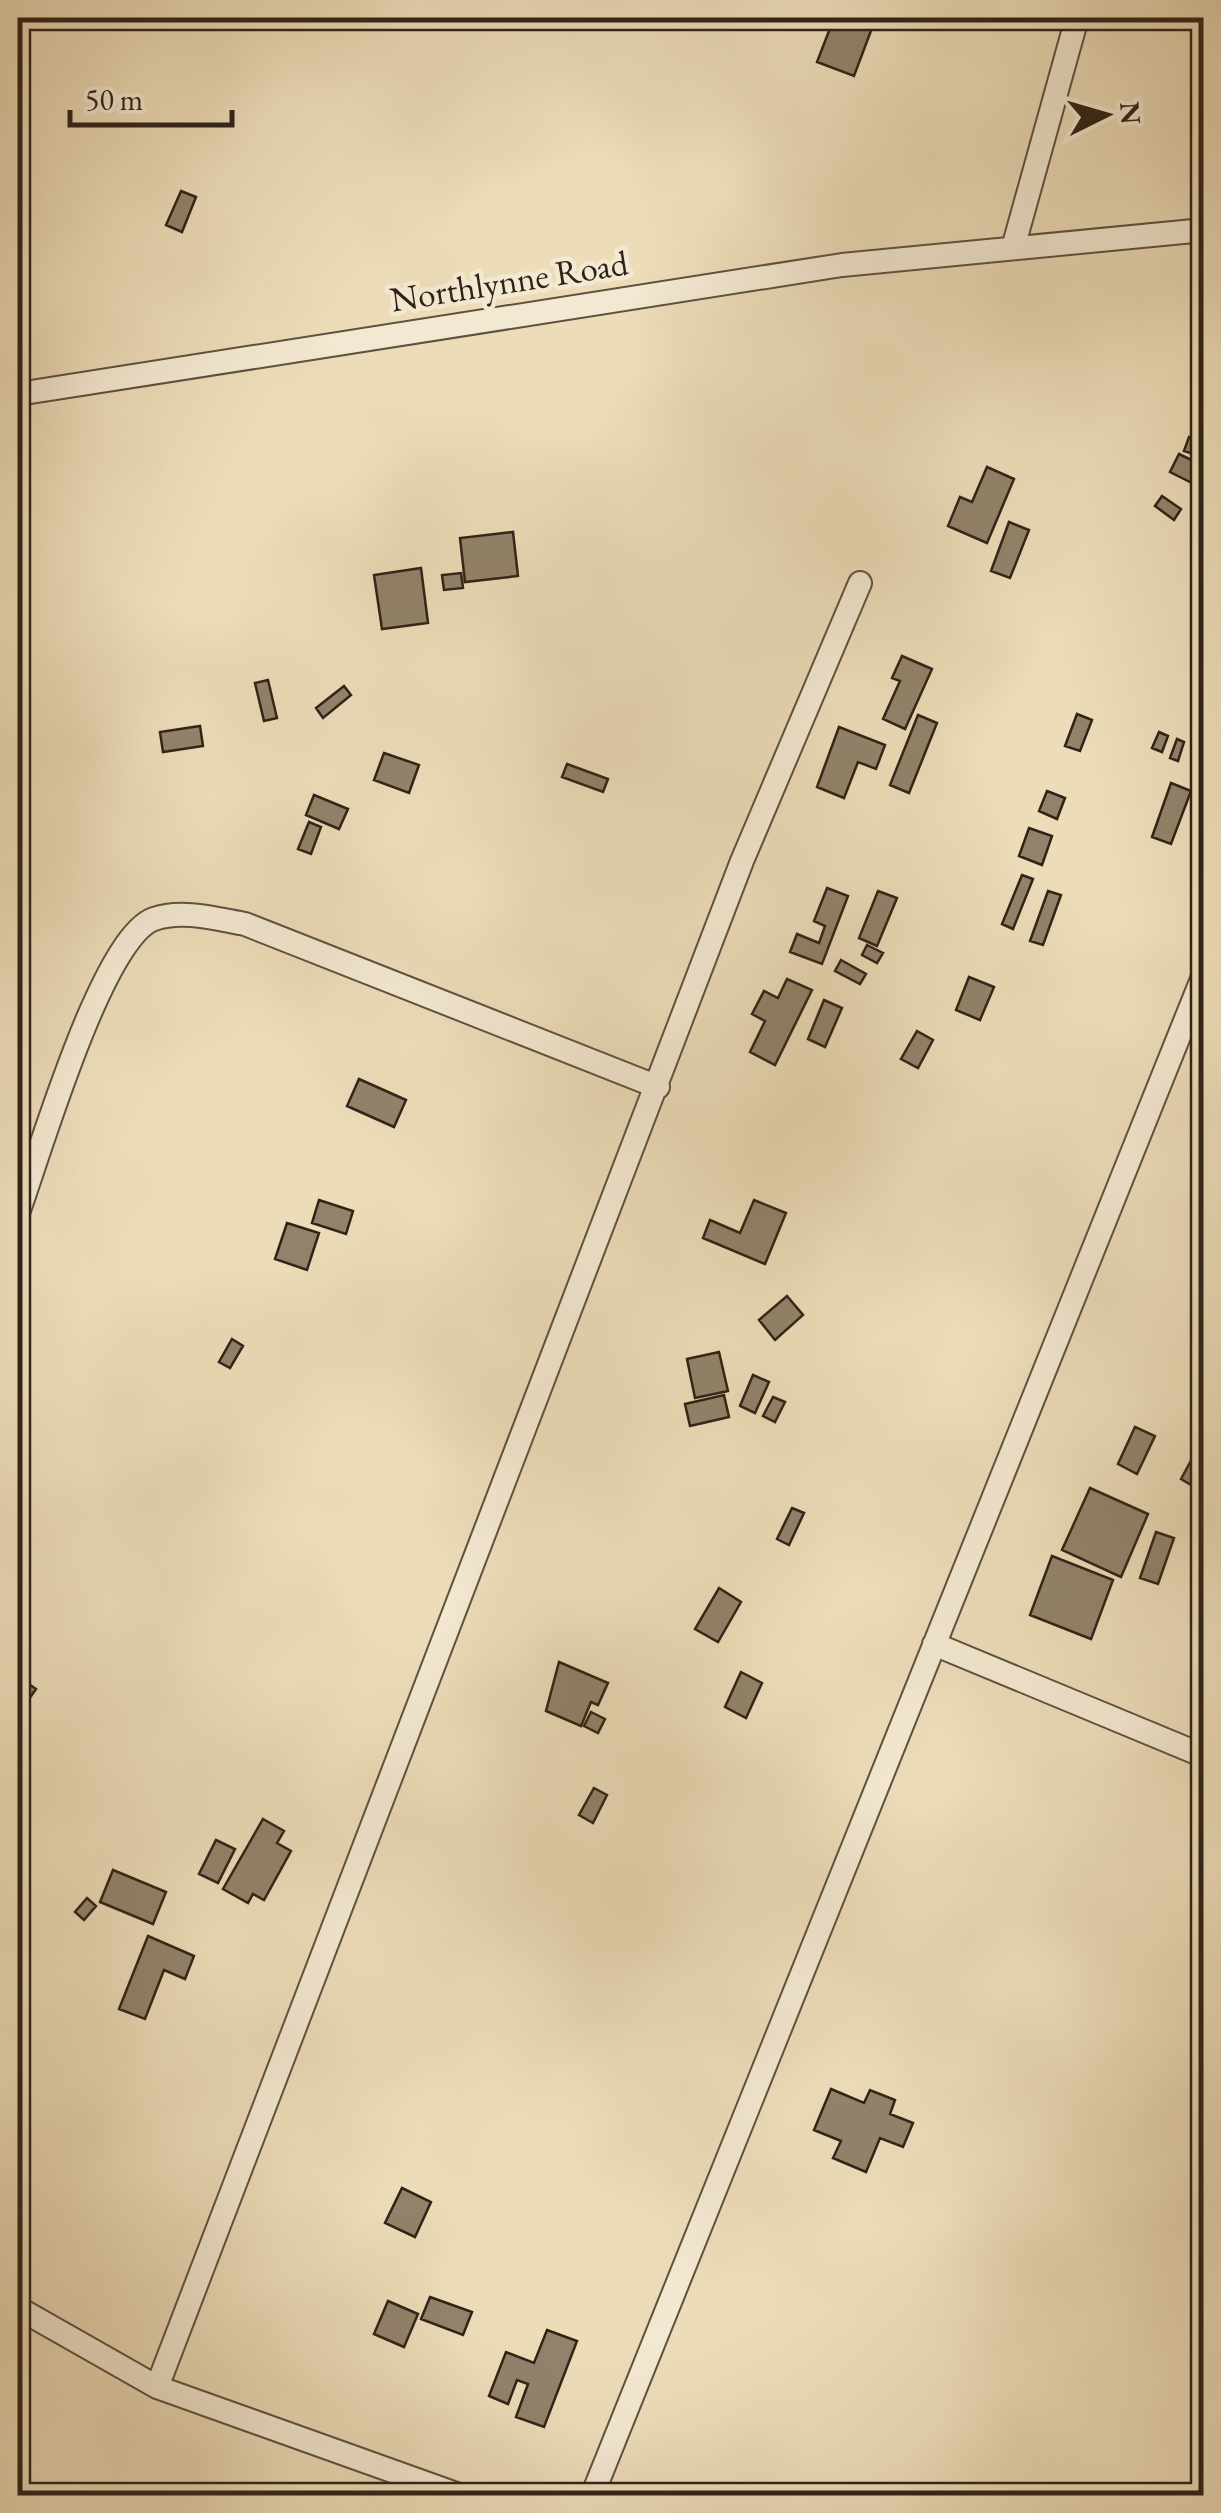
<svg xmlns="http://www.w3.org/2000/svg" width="1221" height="2513" font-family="'EB Garamond',serif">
	<rect width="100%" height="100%" fill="#ecdcb8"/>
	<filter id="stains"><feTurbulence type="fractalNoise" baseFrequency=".002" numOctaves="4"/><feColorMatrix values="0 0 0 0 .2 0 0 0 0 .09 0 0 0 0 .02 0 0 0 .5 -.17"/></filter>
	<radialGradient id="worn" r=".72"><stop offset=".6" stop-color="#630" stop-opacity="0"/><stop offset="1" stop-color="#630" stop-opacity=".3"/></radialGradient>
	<!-- building -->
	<path fill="#91836b" stroke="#2f2318" stroke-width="2.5" d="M 834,18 L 872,28 L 854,76 L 817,62 Z
		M 181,191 L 196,197 L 182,232 L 166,225 Z
		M 1189,437 L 1204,442 L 1204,457 L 1184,451 Z
		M 1179,454 L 1204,466 L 1204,489 L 1170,472 Z
		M 987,467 L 1014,479 L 987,543 L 948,526 L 960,497 L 972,502 Z
		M 1162,496 L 1181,509 L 1174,520 L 1155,506 Z
		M 1009,522 L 1029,530 L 1010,578 L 991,571 Z
		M 513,532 L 518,576 L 465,582 L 460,538 Z
		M 421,568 L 428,623 L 382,629 L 374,575 Z
		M 461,573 L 463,588 L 444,590 L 442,575 Z
		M 902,656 L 932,669 L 905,729 L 883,719 L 900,681 L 892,678 Z
		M 268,680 L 277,718 L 264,721 L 255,683 Z
		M 344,686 L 351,695 L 323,718 L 316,708 Z
		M 1077,714 L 1092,720 L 1080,751 L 1065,746 Z
		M 918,715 L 937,723 L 909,793 L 890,785 Z
		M 200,726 L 203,746 L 163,752 L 160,732 Z
		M 839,727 L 885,745 L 876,769 L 858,762 L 844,798 L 817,787 Z
		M 1159,732 L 1168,736 L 1162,752 L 1152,748 Z
		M 1177,739 L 1184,742 L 1178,761 L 1170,758 Z
		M 384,753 L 419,765 L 409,793 L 374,780 Z
		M 567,764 L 608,779 L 603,792 L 562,777 Z
		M 1171,783 L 1191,791 L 1171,844 L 1152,837 Z
		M 1047,791 L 1065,798 L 1057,819 L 1039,811 Z
		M 314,795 L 348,809 L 339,829 L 306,815 Z
		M 309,822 L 321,827 L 311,854 L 298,849 Z
		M 1029,828 L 1052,836 L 1042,865 L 1019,856 Z
		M 1022,875 L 1033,879 L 1013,929 L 1002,924 Z
		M 827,888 L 848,896 L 822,964 L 790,952 L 797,934 L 819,943 L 825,926 L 814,921 Z
		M 878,891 L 897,898 L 877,946 L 859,938 Z
		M 1048,891 L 1061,895 L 1043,945 L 1030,941 Z
		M 867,945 L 883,953 L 877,963 L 862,955 Z
		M 841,960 L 866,974 L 860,984 L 835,971 Z
		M 969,977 L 994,987 L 980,1020 L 956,1010 Z
		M 787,979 L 812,990 L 775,1065 L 750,1052 L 765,1021 L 752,1014 L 764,991 L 778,998 Z
		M 824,1000 L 842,1008 L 825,1047 L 808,1039 Z
		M 917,1031 L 933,1040 L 918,1068 L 901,1059 Z
		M 359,1079 L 406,1100 L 394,1127 L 347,1106 Z
		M 319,1200 L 353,1211 L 346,1234 L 312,1223 Z
		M 754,1200 L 786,1213 L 765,1264 L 703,1238 L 710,1220 L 740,1233 Z
		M 287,1223 L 319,1233 L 307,1270 L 275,1259 Z
		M 787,1296 L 803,1315 L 775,1340 L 759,1320 Z
		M 232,1339 L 243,1346 L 230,1368 L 219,1362 Z
		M 719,1352 L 728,1391 L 695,1398 L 687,1359 Z
		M 753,1375 L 769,1382 L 755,1413 L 740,1406 Z
		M 724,1395 L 729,1417 L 690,1426 L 685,1404 Z
		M 773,1397 L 785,1402 L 775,1422 L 763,1416 Z
		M 1135,1427 L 1155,1436 L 1137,1474 L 1118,1464 Z
		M 1193,1457 L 1204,1463 L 1201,1491 L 1181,1479 Z
		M 1090,1488 L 1148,1514 L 1121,1577 L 1062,1550 Z
		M 792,1508 L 804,1513 L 789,1545 L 777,1539 Z
		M 1156,1532 L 1174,1538 L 1158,1584 L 1140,1578 Z
		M 1052,1556 L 1113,1580 L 1091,1639 L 1030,1615 Z
		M 719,1588 L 741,1602 L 718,1642 L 695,1629 Z
		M 559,1662 L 608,1683 L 598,1705 L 591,1702 L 581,1726 L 546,1711 Z
		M 741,1672 L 762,1683 L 746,1718 L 725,1707 Z
		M 20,1678 L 36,1689 L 27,1702 L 18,1696 Z
		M 591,1712 L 605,1719 L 598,1733 L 584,1726 Z
		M 594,1788 L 607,1795 L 593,1823 L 579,1815 Z
		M 263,1819 L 284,1831 L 277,1843 L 291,1851 L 264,1900 L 253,1894 L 248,1903 L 223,1889 Z
		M 216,1840 L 235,1849 L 218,1883 L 199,1874 Z
		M 113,1870 L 166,1892 L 153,1924 L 100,1902 Z
		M 87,1898 L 96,1906 L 84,1920 L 75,1912 Z
		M 148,1936 L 194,1956 L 185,1979 L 164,1970 L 145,2019 L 119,2009 Z
		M 831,2089 L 864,2103 L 870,2090 L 895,2100 L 890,2114 L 913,2123 L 903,2147 L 880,2138 L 866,2172 L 833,2158 L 841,2141 L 814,2130 Z
		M 402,2188 L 431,2202 L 415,2237 L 385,2223 Z
		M 430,2297 L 472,2312 L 463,2335 L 421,2319 Z
		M 388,2301 L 418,2314 L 404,2347 L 374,2334 Z
		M 547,2330 L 577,2341 L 544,2427 L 516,2417 L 528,2384 L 517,2380 L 508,2404 L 489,2396 L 506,2352 L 534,2363 Z"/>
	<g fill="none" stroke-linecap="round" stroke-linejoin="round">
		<defs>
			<path id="street" d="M 1013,248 L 1077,18
				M 18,394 L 842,265 L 1204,230
				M 18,1213 C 39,1156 102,937 154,919 C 182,909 217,919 245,924 L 658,1087
				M 934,1644 L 1204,1756
				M 18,2308 L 157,2387 L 462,2496
				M 157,2387 L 742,861 L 860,583
				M 592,2496 L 1204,974"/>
		</defs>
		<!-- street casing -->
		<use href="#street" stroke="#5e5140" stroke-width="26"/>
		<!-- street -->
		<use href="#street" stroke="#f3e8d1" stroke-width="22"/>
	</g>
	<g text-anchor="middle" stroke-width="9" stroke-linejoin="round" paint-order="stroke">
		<!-- street labels -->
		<g font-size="35" fill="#2f2318" stroke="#f3e8d1">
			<text transform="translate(509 281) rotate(-9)" y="12">Northlynne Road</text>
		</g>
	</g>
	<!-- margin -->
	<rect width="1221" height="2513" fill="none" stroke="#ecdcb8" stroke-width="60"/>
	<rect x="20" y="20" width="1181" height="2473" fill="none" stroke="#2f2318" stroke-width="5"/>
	<rect x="30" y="30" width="1161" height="2453" fill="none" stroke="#2f2318" stroke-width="2.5"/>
	<!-- north arrow -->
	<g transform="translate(1106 115) rotate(85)" stroke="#f3e8d1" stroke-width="8" paint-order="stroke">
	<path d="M0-8L18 38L0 25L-18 38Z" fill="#2f2318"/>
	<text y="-15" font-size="28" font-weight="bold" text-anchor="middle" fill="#2f2318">N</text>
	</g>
	<!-- scale -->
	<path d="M70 110v15h162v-15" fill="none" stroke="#2f2318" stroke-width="5"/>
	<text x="85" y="110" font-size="30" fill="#2f2318" stroke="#f3e8d1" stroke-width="8" paint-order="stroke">50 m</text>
	<rect width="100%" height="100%" filter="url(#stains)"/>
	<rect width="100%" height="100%" fill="url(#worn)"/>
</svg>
